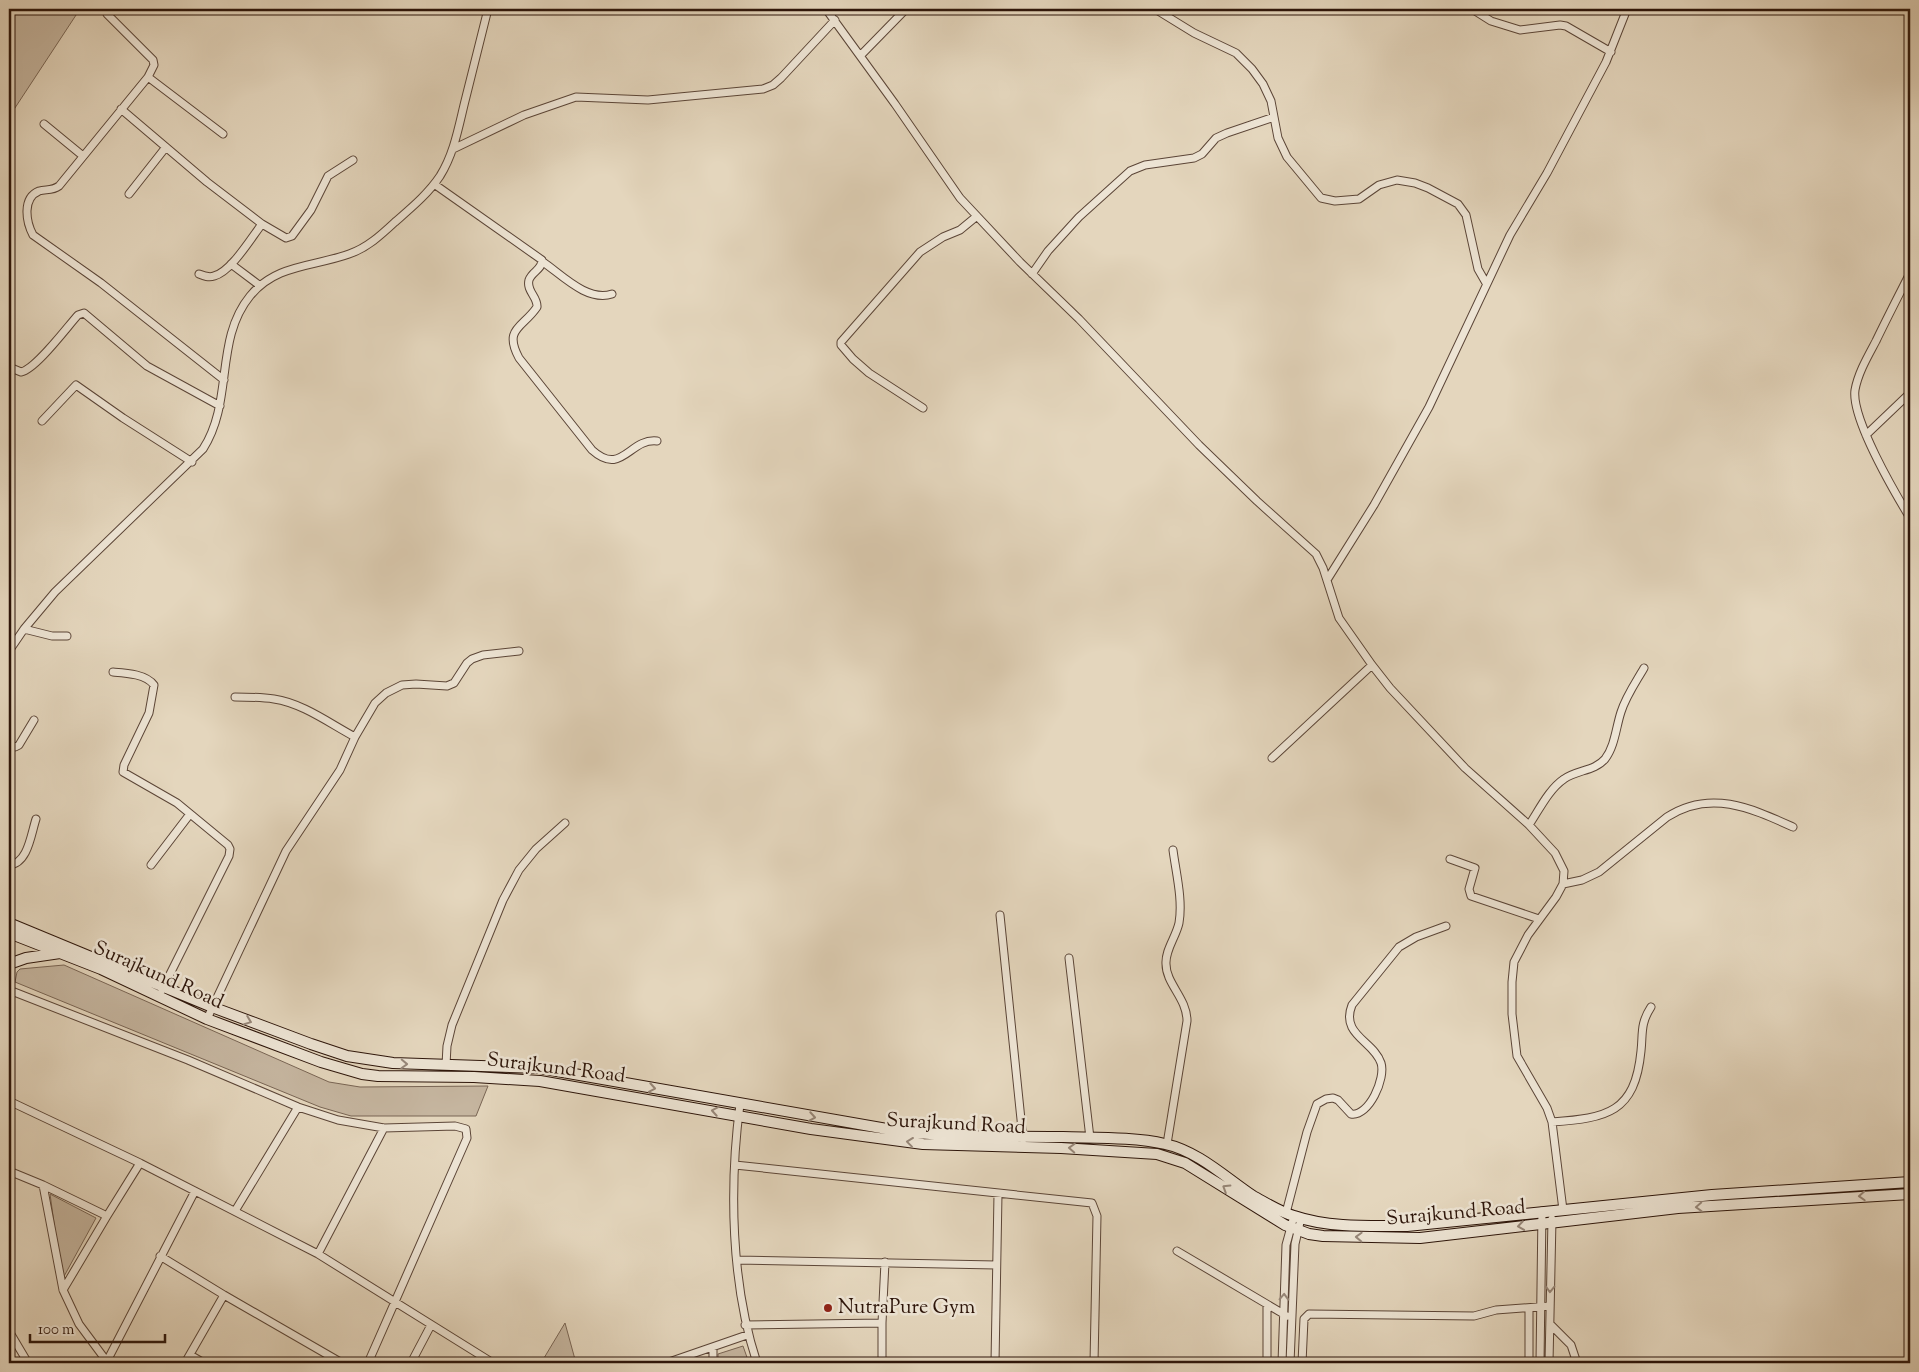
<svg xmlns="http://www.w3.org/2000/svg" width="1919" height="1372" viewBox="0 0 1919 1372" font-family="'Sorts Mill Goudy',serif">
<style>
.green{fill:#c5b59f;stroke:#796554}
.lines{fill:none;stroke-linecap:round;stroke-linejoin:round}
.street-casing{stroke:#5b4537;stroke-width:9}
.secondary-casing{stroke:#2d150a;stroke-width:12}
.street{stroke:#ede4d4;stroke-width:7}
.secondary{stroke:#ede4d4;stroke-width:10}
.oneway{stroke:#978779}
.poi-dot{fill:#8f2418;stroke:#ede4d4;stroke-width:2}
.labels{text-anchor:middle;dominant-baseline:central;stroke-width:5;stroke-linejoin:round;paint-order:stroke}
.street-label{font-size:20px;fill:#2d150a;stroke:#ede4d4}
.poi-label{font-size:20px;fill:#2d150a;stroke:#ede4d4;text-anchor:start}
</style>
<rect width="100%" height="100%" fill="#e4d6bd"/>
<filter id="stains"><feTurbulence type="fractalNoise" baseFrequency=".004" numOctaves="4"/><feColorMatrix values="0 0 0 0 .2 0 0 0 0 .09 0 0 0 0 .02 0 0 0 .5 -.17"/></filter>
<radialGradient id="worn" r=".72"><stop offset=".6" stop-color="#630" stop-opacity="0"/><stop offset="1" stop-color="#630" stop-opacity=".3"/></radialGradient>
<path class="green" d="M9,9H80L9,117Z
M64,965L329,1082L360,1087L488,1086L476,1116H351L320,1107L15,982L17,972L20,969Z
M50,1194L96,1218L62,1280Z
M565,1323L576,1363H541Z
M743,1346L749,1363H718V1354Z"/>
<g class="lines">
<g class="street-casing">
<path id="street" d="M826,9L895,104L960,198L1020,262L1079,319L1199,445L1257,501L1316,554L1323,568L1339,618L1372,665L1390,688L1465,768L1529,825L1555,853L1564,871L1563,884L1556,897L1528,935L1514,962L1512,982V1014L1517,1056L1547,1108L1552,1122L1563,1210
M1155,9L1194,33L1236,53L1252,69L1263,84L1271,101L1278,138L1287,157L1321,198L1335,201L1359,199L1379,185L1397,180L1415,183L1428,188L1458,204L1466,215L1478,269L1486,283
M1472,9L1491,21L1520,30L1560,25L1566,26L1611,52
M1905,9L1910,13
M107,14L153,60L154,65L148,77L59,186C52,191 46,189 39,191C22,198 26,222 33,235L101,283L224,380
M861,55L906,9
M148,77L223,134
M121,109L207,182L262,224L286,238L292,236L311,210L328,176L353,160
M44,124L83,156
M453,149L524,115L576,97L648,100L763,89L773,85L781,78L835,20
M434,184L542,260C542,270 532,271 529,280C526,291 538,297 537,307C523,328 503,328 519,358L592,450C622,477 629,438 657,441
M129,194L166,147
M543,262C562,275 587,302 612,294
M231,264L259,285
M1910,273C1899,295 1887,318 1876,341C1868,356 1858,373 1855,390C1851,418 1895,493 1910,518
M199,274C204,276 209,278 214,276C231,272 251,238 262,224
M1032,274L1048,251L1079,217L1130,171L1145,165L1194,158L1202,154L1216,138L1227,133L1274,117
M9,367L21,372C36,369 67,327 78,315L84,313L147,366L220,406
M923,408L869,373L853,359L841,345V342L920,252L943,237L960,230L977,216
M42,421L76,385L123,418L192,462
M1866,435L1910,393
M1327,580L1374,505L1429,407L1510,235L1547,173L1606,62L1627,9
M24,629L52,636H67
M9,651L24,629L55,592L203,449C234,401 214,340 250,296C276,264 313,267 349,254C367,248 381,235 395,222C411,208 428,194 440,176C455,152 459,124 466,97C473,68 481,38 488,9
M113,672C126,673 146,674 154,685L149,713L124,765L123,772L177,803L228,845L230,849L229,856L162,990
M235,697C247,697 261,697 274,699C302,703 329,723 355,737
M9,745L15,747L19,745L34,720
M1272,758L1372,665
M1529,825C1539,810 1549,789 1564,779C1576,770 1595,771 1605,759C1615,746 1616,727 1621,712C1626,696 1636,682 1644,668
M1450,859L1475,868L1469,889L1471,896L1539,919
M9,865C28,864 31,834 36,819
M151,865L190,814
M1563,884L1582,880L1599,872L1667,817C1710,789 1751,808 1793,827
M9,912V923
M1000,915L1023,1139
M1069,958L1090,1138
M9,990L188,1060L298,1107L338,1120L384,1128L455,1126L466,1129L467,1138L368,1363
M207,1019L286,851L340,770L355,737L375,703L386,693L402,685L416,684L447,686L454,683L467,663L472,659L483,655L519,651
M446,1065L447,1046L452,1025L503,900L519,870L536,849L565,823
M9,1101L140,1163L318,1254L493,1363
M740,1104C729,1187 731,1284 757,1363
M1552,1122C1607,1118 1635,1113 1641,1051C1643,1033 1640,1024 1651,1007
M1167,1144L1187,1021C1187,998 1166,984 1166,964C1165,950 1176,937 1179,923C1183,900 1176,873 1173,850
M735,1165L1092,1203L1097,1216L1094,1363
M9,1171L43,1185L107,1216
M43,1185L63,1290L79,1324L108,1363
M235,1211L298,1107
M1286,1213L1307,1132L1317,1104L1326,1099L1333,1098L1338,1100L1351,1114C1369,1117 1386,1078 1381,1063C1374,1041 1340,1035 1352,1005L1399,947L1416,937L1446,926
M1177,1251L1287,1316
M318,1254L384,1128
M160,1256L224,1295L342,1363
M737,1260L996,1265
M63,1290L107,1216L140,1163
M1550,1324L1571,1345L1577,1363
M745,1325L882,1323
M9,1331L28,1363
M190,1355L204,1363
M106,1363L195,1191
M185,1363L224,1295
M411,1363L431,1325
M666,1363L747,1335
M713,1363V1348
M882,1363V1323L885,1262
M995,1363L998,1194
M1267,1363V1305
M1282,1363L1286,1245L1294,1216
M1290,1363L1295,1244L1301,1218
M1302,1363L1304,1319L1309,1314L1474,1316L1496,1310L1550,1306
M1529,1363V1308
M1540,1363L1542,1211
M1549,1363L1552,1219"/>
</g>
<g class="secondary-casing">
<path id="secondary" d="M9,923L212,1007L311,1044L347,1056L393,1063L540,1068L904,1132C957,1137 1010,1137 1063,1137C1095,1138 1135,1137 1165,1144C1198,1151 1226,1178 1253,1196C1266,1203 1280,1212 1294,1216C1329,1228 1370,1226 1407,1226L1712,1195L1910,1182
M9,933L101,969L207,1019L321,1062L362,1074L378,1076L474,1077L540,1081L811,1129L923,1144L1061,1148L1157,1154L1185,1163L1285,1225L1309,1234L1323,1236L1420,1238L1678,1208L1910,1194
M9,964L26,958L60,953"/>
</g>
<use href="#street" class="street"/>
<use href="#secondary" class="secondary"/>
</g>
<defs><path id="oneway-chevron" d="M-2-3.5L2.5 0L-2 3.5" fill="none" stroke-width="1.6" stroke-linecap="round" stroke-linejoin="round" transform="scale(1.25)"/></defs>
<g class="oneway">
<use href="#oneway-chevron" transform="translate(248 1021) rotate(21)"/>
<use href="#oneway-chevron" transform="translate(404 1064) rotate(2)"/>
<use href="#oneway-chevron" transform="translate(652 1088) rotate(10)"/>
<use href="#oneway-chevron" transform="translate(715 1111) rotate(-170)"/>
<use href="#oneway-chevron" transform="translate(812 1117) rotate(10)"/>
<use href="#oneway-chevron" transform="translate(910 1142) rotate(-173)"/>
<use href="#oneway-chevron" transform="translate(1072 1148) rotate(-177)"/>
<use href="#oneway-chevron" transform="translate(1226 1188) rotate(-148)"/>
<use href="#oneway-chevron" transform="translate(1862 1196) rotate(177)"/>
<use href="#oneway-chevron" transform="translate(1699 1207) rotate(177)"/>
<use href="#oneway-chevron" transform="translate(1521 1226) rotate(172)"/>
<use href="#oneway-chevron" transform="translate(1359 1237) rotate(-178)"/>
<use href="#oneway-chevron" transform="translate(1550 1289) rotate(91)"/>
<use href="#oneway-chevron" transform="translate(1284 1297) rotate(-88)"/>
</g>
<circle class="poi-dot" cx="828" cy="1308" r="5"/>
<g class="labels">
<g class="street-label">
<text transform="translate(158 976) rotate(24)">Surajkund Road</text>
<text transform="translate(556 1069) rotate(7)">Surajkund Road</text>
<text transform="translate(956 1125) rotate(3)">Surajkund Road</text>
<text transform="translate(1456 1214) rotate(-5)">Surajkund Road</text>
</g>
<g class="poi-label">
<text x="838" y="1308">NutraPure Gym</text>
</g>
</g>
<rect width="1919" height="1372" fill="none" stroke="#e4d6bd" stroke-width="30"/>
<rect x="10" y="10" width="1899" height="1352" fill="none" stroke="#2d150a" stroke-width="2.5"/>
<rect x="15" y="15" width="1889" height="1342" fill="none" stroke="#2d150a"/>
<path d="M30 1334v8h135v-8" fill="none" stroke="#2d150a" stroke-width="2.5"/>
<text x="38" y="1334" font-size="15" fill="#2d150a" stroke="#ede4d4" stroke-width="4" paint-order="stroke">100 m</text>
<rect width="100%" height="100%" filter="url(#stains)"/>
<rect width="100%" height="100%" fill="url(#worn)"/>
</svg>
